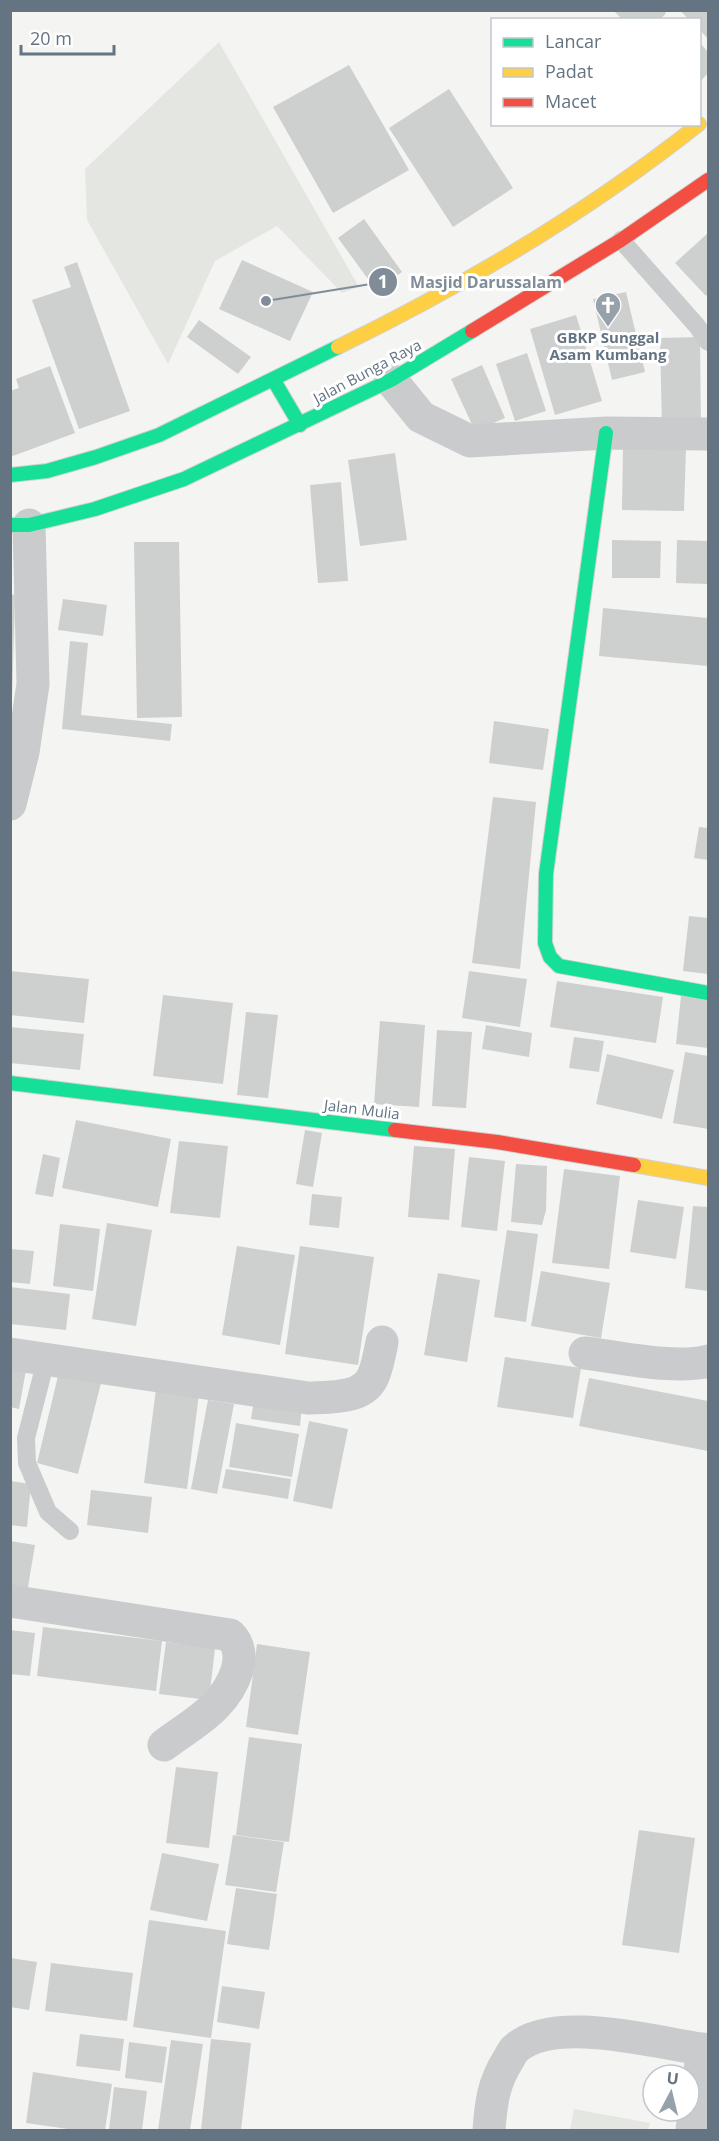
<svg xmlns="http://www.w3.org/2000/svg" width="719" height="2141" viewBox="0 0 719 2141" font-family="'Open Sans',sans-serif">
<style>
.green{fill:#e4e7e1}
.building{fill:#cecfcf}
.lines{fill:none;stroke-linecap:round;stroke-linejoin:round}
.fast-casing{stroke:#d1d2d2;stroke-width:16}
.slow-casing{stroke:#d1d2d2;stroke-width:16}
.jam-casing{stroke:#d1d2d2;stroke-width:16}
.lane{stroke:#cacbcc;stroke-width:18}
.street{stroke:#cacbcc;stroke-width:33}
.fast{stroke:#16e098;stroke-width:14}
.slow{stroke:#ffcf43;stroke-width:14}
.jam{stroke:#f24e42;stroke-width:14}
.labels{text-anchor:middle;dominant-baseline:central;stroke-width:6;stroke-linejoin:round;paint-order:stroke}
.poi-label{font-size:15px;font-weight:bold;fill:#657482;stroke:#fff}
.street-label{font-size:15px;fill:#657482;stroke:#fff}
.leader{fill:none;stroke:#808d98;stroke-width:2}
.callout-dot{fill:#808d98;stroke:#fff;stroke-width:2}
.mark-label{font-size:18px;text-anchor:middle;font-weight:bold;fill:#fff}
.callout-label{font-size:16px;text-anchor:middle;font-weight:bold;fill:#808d98;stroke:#fff;stroke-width:6;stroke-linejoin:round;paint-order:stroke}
</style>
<rect width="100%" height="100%" fill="#f4f4f3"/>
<path class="green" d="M219,42L359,287L342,293L277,226L215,261L168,364L87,220L85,169Z
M574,2109L650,2123L648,2130H570Z"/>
<path class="building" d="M613,10H663L666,13L660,20H623Z
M680,10H708V39L700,30V20H689Z
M700,43L708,52V73L700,82Z
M349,65L409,170L333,213L273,107Z
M449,89L513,188L453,227L389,128Z
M364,219L402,272L376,290L338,238Z
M708,233V293L706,296L675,263Z
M242,260L313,292L290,341L219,309Z
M77,262L130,411L79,429L32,300L71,287L64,267Z
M626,292L645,372L612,380L593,299Z
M576,315L602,401L555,415L530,329Z
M199,320L251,357L238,374L187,337Z
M700,337L701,429H662L660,338Z
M527,353L546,411L515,421L496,364Z
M482,365L505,418L475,431L451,379Z
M50,366L75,433L10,457V391L19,388L16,379Z
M623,448L686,449L684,511L622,510Z
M395,453L407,540L360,546L348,460Z
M341,482L348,581L318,583L310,485Z
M612,540L661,541L660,578H612Z
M677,540L708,541V584L676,583Z
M134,542H179L182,717L137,718Z
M10,594L15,595L12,699H10Z
M63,599L107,605L103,636L58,630Z
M603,608L708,618V666L599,656Z
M70,641L88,643L81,715L172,724L170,741L62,729Z
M494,721L549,729L543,770L489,763Z
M493,797L536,802L520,969L472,963Z
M699,827L708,828V860L694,858Z
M689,916L708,918V974L683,971Z
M10,971L89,979L84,1023L10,1015Z
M469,971L527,979L520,1027L462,1018Z
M557,981L663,997L656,1043L550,1027Z
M163,995L233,1003L223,1084L153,1076Z
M681,996L708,998V1048L676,1044Z
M246,1012L278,1015L268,1098L237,1095Z
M380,1021L425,1025L419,1107L374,1104Z
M486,1025L532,1033L529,1057L482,1049Z
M10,1027L84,1034L80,1070L10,1063Z
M437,1030L472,1032L466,1108L432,1106Z
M574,1037L604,1041L599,1072L569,1068Z
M685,1052L708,1056V1129L673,1123Z
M607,1054L674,1070L662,1119L596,1104Z
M76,1120L171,1139L158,1207L62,1188Z
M305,1130L322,1133L313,1187L296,1184Z
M179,1141L228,1146L220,1218L170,1213Z
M414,1146L455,1149L449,1220L408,1217Z
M43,1154L60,1158L53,1197L35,1194Z
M469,1157L505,1161L497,1231L461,1227Z
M516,1164L547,1166L546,1210L542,1225L511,1222Z
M564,1169L620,1176L609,1269L552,1263Z
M312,1194L342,1197L339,1228L309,1225Z
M638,1200L684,1207L676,1259L630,1252Z
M693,1206L708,1207V1291L685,1288Z
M107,1223L152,1230L136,1326L92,1319Z
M60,1224L100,1229L93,1291L53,1286Z
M507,1230L538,1234L526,1322L494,1317Z
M237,1246L295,1255L280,1345L222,1335Z
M300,1246L374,1257L358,1365L285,1354Z
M10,1249L34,1251L30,1284L10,1282Z
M541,1271L610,1283L601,1338L531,1326Z
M438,1273L480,1280L467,1362L424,1355Z
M10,1287L70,1294L66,1330L10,1324Z
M505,1357L581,1368L573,1418L497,1407Z
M10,1368L26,1370L19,1409L10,1407Z
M59,1372L101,1383L78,1474L37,1463Z
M589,1378L708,1401V1451L579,1426Z
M156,1389L199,1394L187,1489L144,1483Z
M208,1400L234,1404L217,1494L191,1489Z
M254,1400L302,1407L300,1426L251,1419Z
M309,1421L348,1429L332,1509L293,1501Z
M236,1423L299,1434L292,1477L229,1467Z
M226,1469L291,1479L288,1499L222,1488Z
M10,1481L31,1484L27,1527L10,1525Z
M91,1490L152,1497L148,1533L87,1525Z
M10,1541L35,1545L27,1593L10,1591Z
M43,1627L162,1641L156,1691L37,1676Z
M10,1630L35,1633L30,1676L10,1674Z
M166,1642L215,1648L209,1700L159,1694Z
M257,1644L310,1652L298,1735L246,1727Z
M249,1737L302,1744L289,1842L236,1835Z
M176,1767L218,1772L209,1848L166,1843Z
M639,1830L695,1838L679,1953L622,1945Z
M233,1835L284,1842L276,1892L225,1885Z
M162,1853L219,1864L207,1921L150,1910Z
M236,1888L277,1894L269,1950L227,1944Z
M149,1920L226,1931L211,2038L133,2027Z
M10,1958L37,1962L29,2010L10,2007Z
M51,1963L133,1973L127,2021L45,2011Z
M222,1986L265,1992L259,2029L217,2022Z
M80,2034L124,2039L120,2071L76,2066Z
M211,2039L251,2043L241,2130H201Z
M171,2040L203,2044L190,2130H158Z
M129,2042L167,2047L162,2083L125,2078Z
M33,2072L112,2084L105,2130H75L26,2123Z
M114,2087L147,2091L142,2130H109Z"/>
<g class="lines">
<g class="fast-casing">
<path id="fast" d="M273,379L300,425
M606,433L546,874L545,943L550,957L559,966L708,993
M10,475L47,471L96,457L159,435L338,347
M10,525H29L95,509L184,479L391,380L472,331
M10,1083L395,1130"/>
</g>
<g class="slow-casing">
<path id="slow" d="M338,347C465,285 588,212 699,124
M634,1165L708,1178"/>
</g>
<g class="jam-casing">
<path id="jam" d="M472,331L621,240L708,180
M395,1130L497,1142L634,1165"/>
</g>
<path class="lane" d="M621,240L697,326L708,342
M46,1360L26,1438L27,1463L48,1512L70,1531"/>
<path class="street" d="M391,380L421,417L470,441L606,433L708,434
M10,804L23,752L33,684L29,525
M585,1353C618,1357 678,1370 708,1361
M10,1354L308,1398C330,1397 365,1400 374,1374C378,1364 380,1352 382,1342
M10,1601L230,1635C250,1655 233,1687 216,1705C202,1720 181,1732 164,1745
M489,2130C491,2103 493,2084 508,2060C510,2057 512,2052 515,2049C554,2013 660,2044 708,2050
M692,2130L703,2049"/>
<use href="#fast" class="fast"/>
<use href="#slow" class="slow"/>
<use href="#jam" class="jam"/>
</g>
<defs>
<g id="church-pin" transform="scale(1.35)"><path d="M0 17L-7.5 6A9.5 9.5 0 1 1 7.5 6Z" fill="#97a1aa" stroke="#fff"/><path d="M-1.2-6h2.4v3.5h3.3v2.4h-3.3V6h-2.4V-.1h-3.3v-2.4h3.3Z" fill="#fff"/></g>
</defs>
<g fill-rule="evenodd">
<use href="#church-pin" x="608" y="305"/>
</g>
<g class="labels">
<g class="poi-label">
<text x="608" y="337">GBKP Sunggal<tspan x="608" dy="17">Asam Kumbang</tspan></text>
</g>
<g class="street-label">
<text transform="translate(367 371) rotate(-28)">Jalan Bunga Raya</text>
<text transform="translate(362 1109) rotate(7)">Jalan Mulia</text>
</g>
</g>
<path class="leader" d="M266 301L383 282"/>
<g class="callout-dot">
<circle cx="266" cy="301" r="6"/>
<circle cx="383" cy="282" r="15"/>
</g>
<g class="mark-label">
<text x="383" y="288">1</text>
</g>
<g class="callout-label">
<text x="486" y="288">Masjid Darussalam</text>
</g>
<rect width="719" height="2141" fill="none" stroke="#657482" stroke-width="24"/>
<rect x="491" y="18" width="210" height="108" fill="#ffffff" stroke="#c1c7cd" stroke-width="1.5"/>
<rect x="503" y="38" width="30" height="9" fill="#16e098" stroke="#c1c7cd" stroke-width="1.5"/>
<text x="545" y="48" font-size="18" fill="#657482">Lancar</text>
<rect x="503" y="68" width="30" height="9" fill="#ffcf43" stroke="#c1c7cd" stroke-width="1.5"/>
<text x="545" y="78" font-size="18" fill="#657482">Padat</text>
<rect x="503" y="98" width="30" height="9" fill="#f24e42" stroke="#c1c7cd" stroke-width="1.5"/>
<text x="545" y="108" font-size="18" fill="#657482">Macet</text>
<g transform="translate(671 2093) rotate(7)"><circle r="28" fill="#ffffff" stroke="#c1c7cd" stroke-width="1.5"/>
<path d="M0-4.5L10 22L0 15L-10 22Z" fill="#97a1aa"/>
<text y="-9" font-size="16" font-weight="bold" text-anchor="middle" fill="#657482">U</text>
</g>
<path d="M21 45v9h93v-9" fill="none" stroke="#657482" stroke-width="3"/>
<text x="30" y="45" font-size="18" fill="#657482" stroke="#ffffff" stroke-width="4.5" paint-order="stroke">20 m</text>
</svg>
